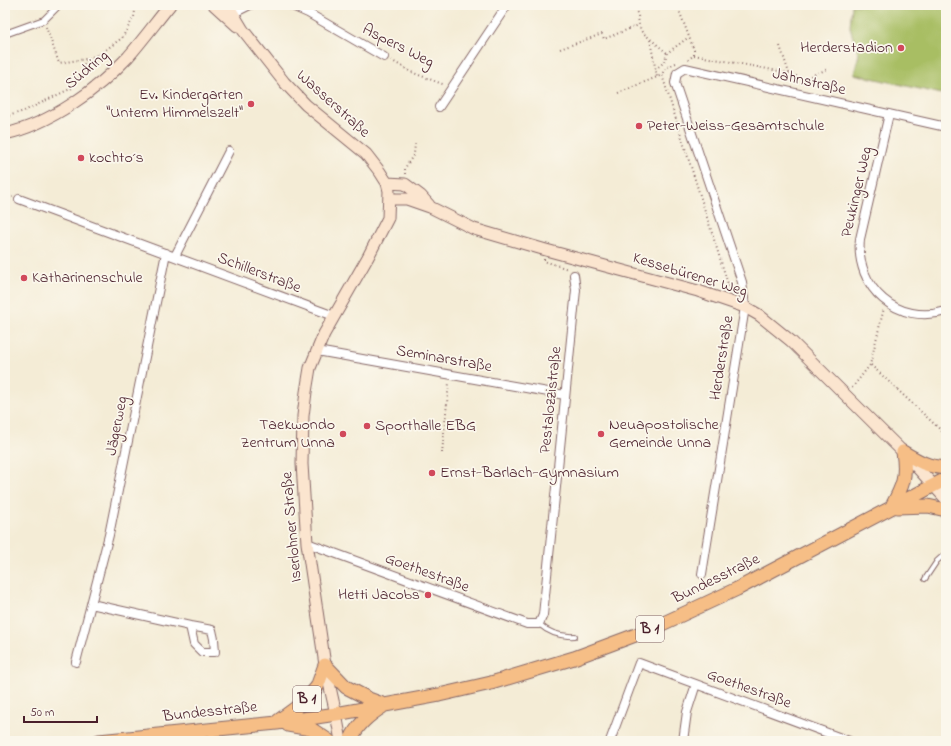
<svg xmlns="http://www.w3.org/2000/svg" width="951" height="746" viewBox="0 0 951 746" font-family="'Indie Flower',sans-serif">
<style>
.green{fill:#a8be63;stroke:#796e47}
.lines{fill:none;stroke-linecap:round;stroke-linejoin:round}
.service-casing{stroke:#866767;stroke-width:6}
.pedestrian-casing{stroke:#866767;stroke-width:8}
.minor-casing{stroke:#866767;stroke-width:10}
.secondary-casing{stroke:#866767;stroke-width:13}
.primary-casing{stroke:#866767;stroke-width:15}
.path{stroke:#866767;stroke-width:2;stroke-dasharray:1 3;stroke-linecap:butt}
.service{stroke:#fff;stroke-width:4}
.pedestrian{stroke:#fff;stroke-width:6}
.minor{stroke:#fff;stroke-width:8}
.secondary{stroke:#fbe5cf;stroke-width:11}
.primary{stroke:#f6be86;stroke-width:13}
.poi-dot{fill:#d1495b;stroke:#fbf7ec;stroke-width:1.5}
.labels{text-anchor:middle;dominant-baseline:central;stroke-width:3.5;stroke-linejoin:round;paint-order:stroke}
.shield{fill:#fbf7ec;stroke:#7f6065;stroke-width:1}
.shield-label{font-size:15px;font-weight:bold;fill:#4a1f2b}
.street-label{font-size:16px;fill:#4a1f2b;stroke:#fbf7ec}
.poi-label{font-size:16px;fill:#4a1f2b;stroke:#fbf7ec;text-anchor:start}
</style>
<rect width="100%" height="100%" fill="#fbf7ec"/>
<filter id="ink" filterUnits="userSpaceOnUse"><feTurbulence type="fractalNoise" baseFrequency=".025" numOctaves="2"/><feDisplacementMap in="SourceGraphic" scale="8" xChannelSelector="R" yChannelSelector="G"/><feConvolveMatrix kernelMatrix="1 2 1 2 8 2 1 2 1" color-interpolation-filters="sRGB"/></filter>
<filter id="wash" filterUnits="userSpaceOnUse"><feTurbulence type="fractalNoise" baseFrequency=".012" numOctaves="4" result="noise"/><feDisplacementMap in="SourceGraphic" scale="16" xChannelSelector="R" yChannelSelector="G"/><feGaussianBlur stdDeviation="0.9" result="paint"/><feColorMatrix in="noise" values="0 0 0 0 0 0 0 0 0 0 0 0 0 0 0 0 0 1.4 0 .05"/><feComposite in="paint" operator="in"/></filter>
<g filter="url(#wash)">
<rect width="100%" height="100%" fill="#f4ecd6"/>
<path class="green" d="M852,5H946V95L854,74L859,54L854,42L850,27Z"/>
</g>
<g filter="url(#ink)">
<g class="lines">
<g class="service-casing">
<path id="service" d="M308,13L313,5
M925,579L937,561L946,553
M539,624C549,633 561,637 575,636"/>
</g>
<g class="pedestrian-casing">
<path id="pedestrian" d="M5,34L44,20L59,5"/>
</g>
<g class="minor-casing">
<path id="minor" d="M290,5L308,13L384,57
M228,15L234,13L250,5
M439,107L507,5
M889,114L860,239C855,288 898,326 946,311
M19,199L334,316
M175,256L229,151
M317,351L565,395
M307,543L527,624H539L543,615L576,290L574,275
M702,574L745,307L742,282L675,83L677,73L685,68L946,127
M91,604L190,626L194,644L202,652H215L214,639L212,630L190,626
M76,662L109,535L166,253
M610,741L639,663L849,741
M683,741L687,712L696,684"/>
</g>
<g class="secondary-casing">
<path id="secondary" d="M214,5L237,26
M228,5L243,30L284,82L306,105L366,154L380,172L387,183L389,191L388,218L368,257L324,334L310,368L306,392L303,416L302,464L307,543L325,665L336,714L341,741
M5,134C50,124 97,90 128,57C143,40 156,22 170,5
M387,183L405,184L421,196L429,205
M389,199H407L430,207L474,229L546,250L698,291L745,307L759,315L791,341L903,452L946,499"/>
</g>
<g class="primary-casing">
<path id="primary" d="M903,452C918,461 928,467 946,468
M897,507L928,506L946,510
M891,508C903,486 907,477 903,452
M278,721L304,702L317,687L325,665L346,687L369,699L385,705
M288,725L311,729L329,741
M99,741L277,723L336,714L439,695L491,683L574,658L649,630L737,589L946,479
M350,741C357,725 368,716 382,707"/>
</g>
<path class="path" d="M633,5L638,15L639,25L642,32L667,53
M677,5L694,50V55L688,60
M46,27L59,63L86,59L100,54L122,38L134,17L136,5
M650,40L657,77
M780,46L789,73V76
M560,49L602,34L604,39L639,25
M694,55L789,73L803,79L828,69
M391,60L411,72L445,85
M676,63C669,65 664,69 662,75L729,287V291
M655,69L661,65L665,60L667,53L689,37
M618,93L662,75
M5,117L24,111L72,88L82,72L86,59
M405,174V168L414,154L415,144
M5,194L13,197
M544,259V261L568,269
M871,365L946,435
M852,388L870,365L884,308
M442,453L449,383"/>
<use href="#service" class="service"/>
<use href="#pedestrian" class="pedestrian"/>
<use href="#minor" class="minor"/>
<use href="#secondary" class="secondary"/>
<use href="#primary" class="primary"/>
</g>
</g>
<g class="poi-dot">
<circle cx="901" cy="48" r="4"/>
<circle cx="251" cy="104" r="4"/>
<circle cx="639" cy="126" r="4"/>
<circle cx="81" cy="158" r="4"/>
<circle cx="24" cy="278" r="4"/>
<circle cx="367" cy="426" r="4"/>
<circle cx="343" cy="434" r="4"/>
<circle cx="601" cy="434" r="4"/>
<circle cx="432" cy="473" r="4"/>
<circle cx="428" cy="595" r="4"/>
</g>
<g class="labels">
<g class="shield">
<rect x="636" y="616" width="28" height="26" rx="3"/>
<rect x="293" y="686" width="28" height="26" rx="3"/>
</g>
<g class="shield-label">
<text x="650" y="629">B 1</text>
<text x="307" y="699">B 1</text>
</g>
<g class="street-label">
<text transform="translate(398 46) rotate(27)">Aspers Weg</text>
<text transform="translate(87 70) rotate(-40)">Südring</text>
<text transform="translate(809 82) rotate(13)">Jahnstraße</text>
<text transform="translate(333 104) rotate(42)">Wasserstraße</text>
<text transform="translate(857 192) rotate(-77)">Peukinger Weg</text>
<text transform="translate(259 273) rotate(21)">Schillerstraße</text>
<text transform="translate(690 275) rotate(17)">Kessebürener Weg</text>
<text transform="translate(722 358) rotate(-81)">Herderstraße</text>
<text transform="translate(444 359) rotate(10)">Seminarstraße</text>
<text transform="translate(551 400) rotate(-84)">Pestalozzistraße</text>
<text transform="translate(117 426) rotate(-79)">Jägerweg</text>
<text transform="translate(292 527) rotate(-95)">Iserlohner Straße</text>
<text transform="translate(427 573) rotate(20)">Goethestraße</text>
<text transform="translate(716 579) rotate(-26)">Bundesstraße</text>
<text transform="translate(749 689) rotate(20)">Goethestraße</text>
<text transform="translate(210 712) rotate(-6)">Bundesstraße</text>
</g>
<g class="poi-label">
<text x="893" y="48" text-anchor="end">Herderstadion</text>
<text x="243" y="95" text-anchor="end">Ev. Kindergarten<tspan x="243" dy="18">"Unterm Himmelszelt"</tspan></text>
<text x="647" y="126">Peter-Weiss-Gesamtschule</text>
<text x="89" y="158">kochto´s</text>
<text x="32" y="278">Katharinenschule</text>
<text x="335" y="425" text-anchor="end">Taekwondo<tspan x="335" dy="18">Zentrum Unna</tspan></text>
<text x="609" y="425">Neuapostolische<tspan x="609" dy="18">Gemeinde Unna</tspan></text>
<text x="375" y="426">Sporthalle EBG</text>
<text x="440" y="473">Ernst-Barlach-Gymnasium</text>
<text x="420" y="595" text-anchor="end">Hetti Jacobs</text>
</g>
</g>
<rect width="951" height="746" fill="none" stroke="#fbf7ec" stroke-width="20"/>
<path d="M24 716v6h73v-6" fill="none" stroke="#4a1f2b" stroke-width="2"/>
<text x="30" y="716" font-size="12" fill="#4a1f2b" stroke="#fbf7ec" stroke-width="3" paint-order="stroke">50 m</text>
</svg>
